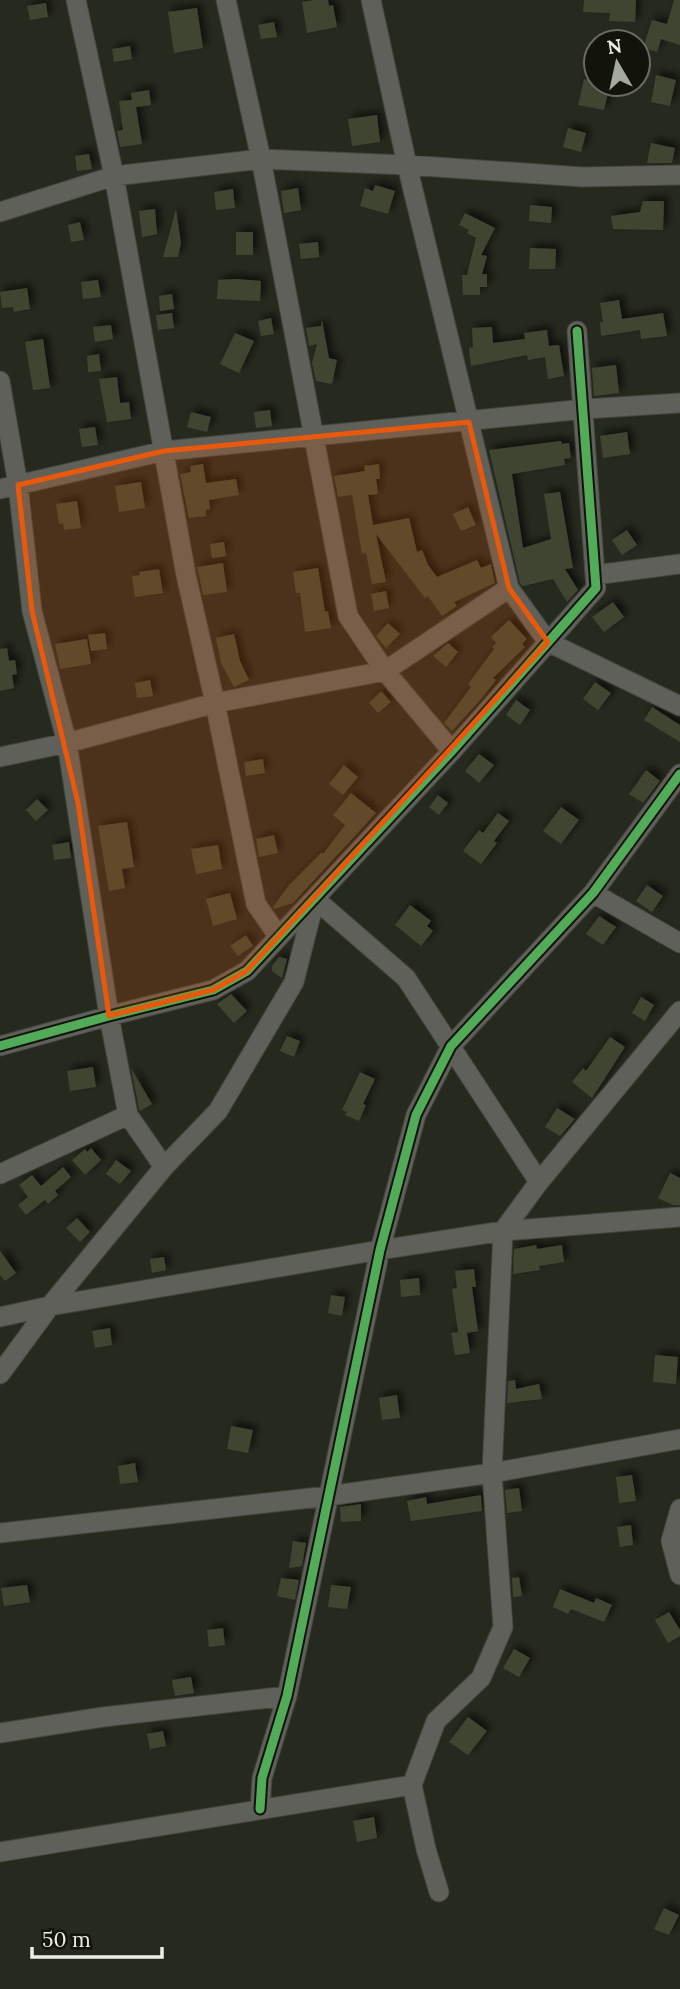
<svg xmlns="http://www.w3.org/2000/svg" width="680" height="1989" viewBox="0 0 680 1989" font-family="Lora,serif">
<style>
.building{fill:#414533;filter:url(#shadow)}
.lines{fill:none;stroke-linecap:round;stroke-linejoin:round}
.minor-casing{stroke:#43453d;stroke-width:21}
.minor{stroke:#5e6059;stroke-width:19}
.cycleway-casing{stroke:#12140c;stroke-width:13}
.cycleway{stroke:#51ab58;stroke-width:9}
.marked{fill:#e8590c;fill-opacity:0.2;stroke:#e8590c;stroke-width:5;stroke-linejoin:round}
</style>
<defs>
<filter id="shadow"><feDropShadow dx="4.5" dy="-4.5" stdDeviation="3.5" flood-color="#0009"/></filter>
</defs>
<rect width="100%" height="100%" fill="#26291e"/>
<path class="building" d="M314,0H328L329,6L333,5L337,27L307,33L302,2Z
M584,0H636L635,22L609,21L610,13L583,12Z
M674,0H680V45L661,39L657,52L643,48L652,20L667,24Z
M46,3L48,17L30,20L27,6Z
M197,8L203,48L174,53L168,12Z
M274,22L277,37L261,39L258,25Z
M130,46L132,59L114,62L112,49Z
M656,75L676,80L670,106L651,102Z
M584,79L596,82V84H610L604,110L578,105Z
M149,90L151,105L136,107L142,144L120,147L117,131L123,130L119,101L132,100L131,93Z
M377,115L380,142L352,146L348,119Z
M568,128L586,133L581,152L563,147Z
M651,143L675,148L672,163H647Z
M89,154L92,169L77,171L75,156Z
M375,185L395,191L388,214L360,206L365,188L373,191Z
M298,188L301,210L284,213L281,191Z
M233,189L235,208L216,210L214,192Z
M643,201H664L663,230L613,229L611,216L640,212Z
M530,205L552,207L551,223L529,221Z
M155,209L157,234L142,237L139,211Z
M176,209L181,243L178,257H163Z
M465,213L495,228L481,255L487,256L482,274H487V287H480V295H463L462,275H467L476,238L467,233L469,230L459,225Z
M80,222L84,240L71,242L68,225Z
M236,232H253V255H236Z
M318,242L319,257L301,259L299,244Z
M530,248L556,249L555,269H529Z
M236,279L261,281L260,301L217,299L218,280Z
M98,280L101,297L83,299L81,282Z
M27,288L30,309L14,312L13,307L2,308L0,292Z
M172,294L174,309L160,311L159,296Z
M619,300L622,319L663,313L667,336L641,339L640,330L601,336L600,322H603L600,303Z
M172,313L174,328L158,330L156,315Z
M271,318L274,334L261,336L258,321Z
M322,320L329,358L337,360L332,384L316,381L312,363L317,344L309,346L306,328L321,326Z
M111,325L113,339L95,342L93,327Z
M492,327L493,343L525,339L524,333L547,330L549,346L559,345L564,376L548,379L545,357L528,360L527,355L471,366L469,348L473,347L472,328Z
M235,333L254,341L239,373L220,364Z
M43,339L50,388L33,390L25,342Z
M99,354L101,371L88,372L87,356Z
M616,365L619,393L594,396L592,368Z
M117,377L120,403L129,402L131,419L107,422L99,379Z
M270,410L272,426L256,428L254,412Z
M191,412L211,417L207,432L187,427Z
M95,427L98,445L82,447L79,429Z
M627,432L630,454L603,458L600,436Z
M561,441L562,444L569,443L571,458L564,459L565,465L512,474L523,548L551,539L544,494L560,492L573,568L565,569L578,590L567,602L553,579L523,586L520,583L489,450Z
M203,464L206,483L236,479L239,495L209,500L210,509L206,510V516L189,518L180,474L191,472L190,466Z
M379,464L380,479H376L378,494L368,495L373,525L409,518L417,552L422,550L428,565L437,577L477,560L481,568L491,564L495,583L454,602L457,606L442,616L428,596L425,598L376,534L386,582L372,584L366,553L362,554L352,495L338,497L334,476L365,471L364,466Z
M141,482L145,508L119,512L115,486Z
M77,501L81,528L64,530L63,523L59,524L56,504Z
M468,507L476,525L461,531L453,514Z
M627,530L637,545L622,555L612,540Z
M224,542L226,556L212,558L210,544Z
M223,563L227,592L203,595L197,567Z
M318,568L325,612L328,611L331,628L305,632L300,593H296L293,572Z
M159,569L163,593L135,597L132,576L140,575L139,572Z
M386,591L389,608L374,611L371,594Z
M613,602L624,617L604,632L592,617Z
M509,620L527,639L522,644L525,647L493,678L496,680L482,698L452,731L444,723L471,687L468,684L494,649L492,647L496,643L491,637Z
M388,623L400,634L386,648L376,636Z
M105,633L107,649L91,651L88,635Z
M234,634L240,661L249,680L234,687L221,663L216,638Z
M87,639L91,664L60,669L55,644Z
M448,643L458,652L446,667L433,656Z
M7,648L9,661L15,660L17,674L12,675L14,688L0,691V649Z
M150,680L153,696L137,698L135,683Z
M595,682L611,693L598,710L583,699Z
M381,691L391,702L378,713L369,703Z
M516,700L530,710L520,725L506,715Z
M652,707L680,725V742L644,720Z
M479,754L494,765L479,783L465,771Z
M263,759L265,773L246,776L244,762Z
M344,765L358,777L343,795L329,784Z
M646,770L660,781L643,803L629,794Z
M351,793L376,813L293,903L274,909L273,907L289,885L322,852L323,854L345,825L333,815Z
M438,795L448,803L439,815L429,807Z
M37,799L48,810L36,821L26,810Z
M561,807L579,820L561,844L543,831Z
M498,813L509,821L494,841L497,843L481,864L463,851L479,830L483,833Z
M127,822L134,867L122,869L125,888L109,891L98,826Z
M274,835L278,853L259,857L256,839Z
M69,842L71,858L54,860L52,845Z
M218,845L222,869L196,874L191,849Z
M647,885L663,896L652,912L636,901Z
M230,893L237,919L213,926L206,899Z
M410,905L431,921L427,926L433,931L421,946L395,925Z
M599,916L616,927L603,945L586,934Z
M246,935L253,946L238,956L230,946Z
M279,957L287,959L282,978L272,971V966Z
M231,994L247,1011L234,1023L217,1004Z
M641,997L654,1005L645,1021L632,1013Z
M287,1036L300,1041L294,1057L280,1051Z
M610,1037L625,1047L592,1098L572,1082L583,1068L586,1071Z
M93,1067L96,1087L70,1091L67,1071Z
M131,1068L152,1104L140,1111L139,1109Z
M360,1072L375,1079L363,1104L366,1105L359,1121L345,1115L347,1112L342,1110Z
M557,1108L575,1119L560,1136L545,1127Z
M91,1148L101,1160L85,1175L72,1160L85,1149L87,1152Z
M116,1160L131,1171L120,1184L106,1174Z
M63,1167L71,1177L55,1191L58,1195L48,1204L45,1200L26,1215L18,1205L28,1197L19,1185L32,1175L41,1186Z
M670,1173L680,1178V1205H673L658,1198Z
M77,1218L90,1232L80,1242L66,1228Z
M536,1245L537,1249L562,1245L564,1262L539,1266L540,1270L513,1274L514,1249Z
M0,1251L16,1273L5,1281L0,1275Z
M164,1257L166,1270L152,1273L150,1259Z
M474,1269L476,1287H472L478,1331L467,1333L470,1353L455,1355L451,1333L458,1332L452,1289L457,1288L455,1271Z
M419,1278L420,1295L401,1297L400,1280Z
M331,1295L345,1297L342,1316L328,1313Z
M110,1328L112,1345L95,1348L92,1331Z
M655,1355L678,1357L676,1384L653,1382Z
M515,1380L516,1389L539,1384L542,1399L507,1403L508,1381Z
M397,1395L400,1418L382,1420L379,1398Z
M231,1426L253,1430L248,1453L227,1449Z
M135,1463L138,1482L120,1484L118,1466Z
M632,1475L636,1501L619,1503L616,1477Z
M519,1488L522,1511L507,1513L505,1490Z
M481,1495L482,1511L411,1521L407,1501L426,1497L427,1504Z
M361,1504V1521L341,1522L340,1507Z
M631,1525L633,1545L620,1547L617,1527Z
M293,1541L306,1543L302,1566L289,1568Z
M519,1577L522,1596L513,1597L512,1578Z
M281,1578L299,1580L295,1600L277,1596Z
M27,1585L30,1602L4,1606L1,1588Z
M331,1585L351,1587L347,1609L328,1607Z
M560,1589L594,1603L596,1598L612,1605L604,1622L571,1609L568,1614L553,1607Z
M669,1612L680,1630V1636L668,1643L655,1620Z
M223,1628L225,1645L209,1647L207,1630Z
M514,1649L530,1658L519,1677L503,1668Z
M191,1677L194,1693L175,1696L172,1680Z
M468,1717L487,1731L468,1755L449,1742Z
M163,1731L166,1746L150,1749L147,1734Z
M374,1817L377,1838L357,1842L353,1821Z
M664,1908L679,1915L669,1935L654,1929Z"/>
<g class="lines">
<g class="minor-casing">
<path id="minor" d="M76,0L114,176L186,575L215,703L256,904L279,937
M226,0L261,159L348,616L385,671L452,751
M371,0L407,165L509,588L548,642L680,706
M0,212L114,176L261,159L407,165L583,177L680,175
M0,381L18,485L32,611L67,743L109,1016L128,1115L164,1167
M0,489L164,451L585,409L680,403
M595,575L680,564
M0,757L67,743L215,703L385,671L509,588
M593,893L680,943
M0,1046L109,1016L213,990L247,971L452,751L596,588L577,331
M0,1174L128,1115
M0,1317L50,1306L380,1250L503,1231L680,1217
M0,1374L50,1306L164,1167L218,1111L294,982L315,899L406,978L539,1182
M680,1509L671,1541L680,1575
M0,1533L328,1496L492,1473L680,1439
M0,1733L103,1717L287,1696
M260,1809L262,1778L287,1696L380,1250L416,1115L451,1046L593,893L680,774
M0,1852L412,1785
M439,1892L426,1849L412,1785L436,1721L481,1678L503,1627L492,1473L503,1231L539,1182L680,1011"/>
</g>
<use href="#minor" class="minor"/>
<g class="cycleway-casing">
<path id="cycleway" d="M0,1046L109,1016L213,990L247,971L452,751L596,588L577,331
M260,1809L262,1778L287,1696L380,1250L416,1115L451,1046L593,893L680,774"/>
</g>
<use href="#cycleway" class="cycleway"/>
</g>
<path class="marked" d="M469,422L509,588L548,642L247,971L213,990L109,1016L78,803L32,611L18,485L164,451Z"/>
<g transform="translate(617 63) rotate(351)"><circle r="33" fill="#12140c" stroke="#696c62" stroke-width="2"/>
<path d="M0-5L12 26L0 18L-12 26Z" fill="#a6aa9e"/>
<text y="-10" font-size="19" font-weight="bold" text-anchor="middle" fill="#ebefe3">N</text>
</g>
<path d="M32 1947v10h130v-10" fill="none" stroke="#ebefe3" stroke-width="3.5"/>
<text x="42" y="1947" font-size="21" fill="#ebefe3" stroke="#12140c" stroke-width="5" paint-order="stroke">50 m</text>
</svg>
